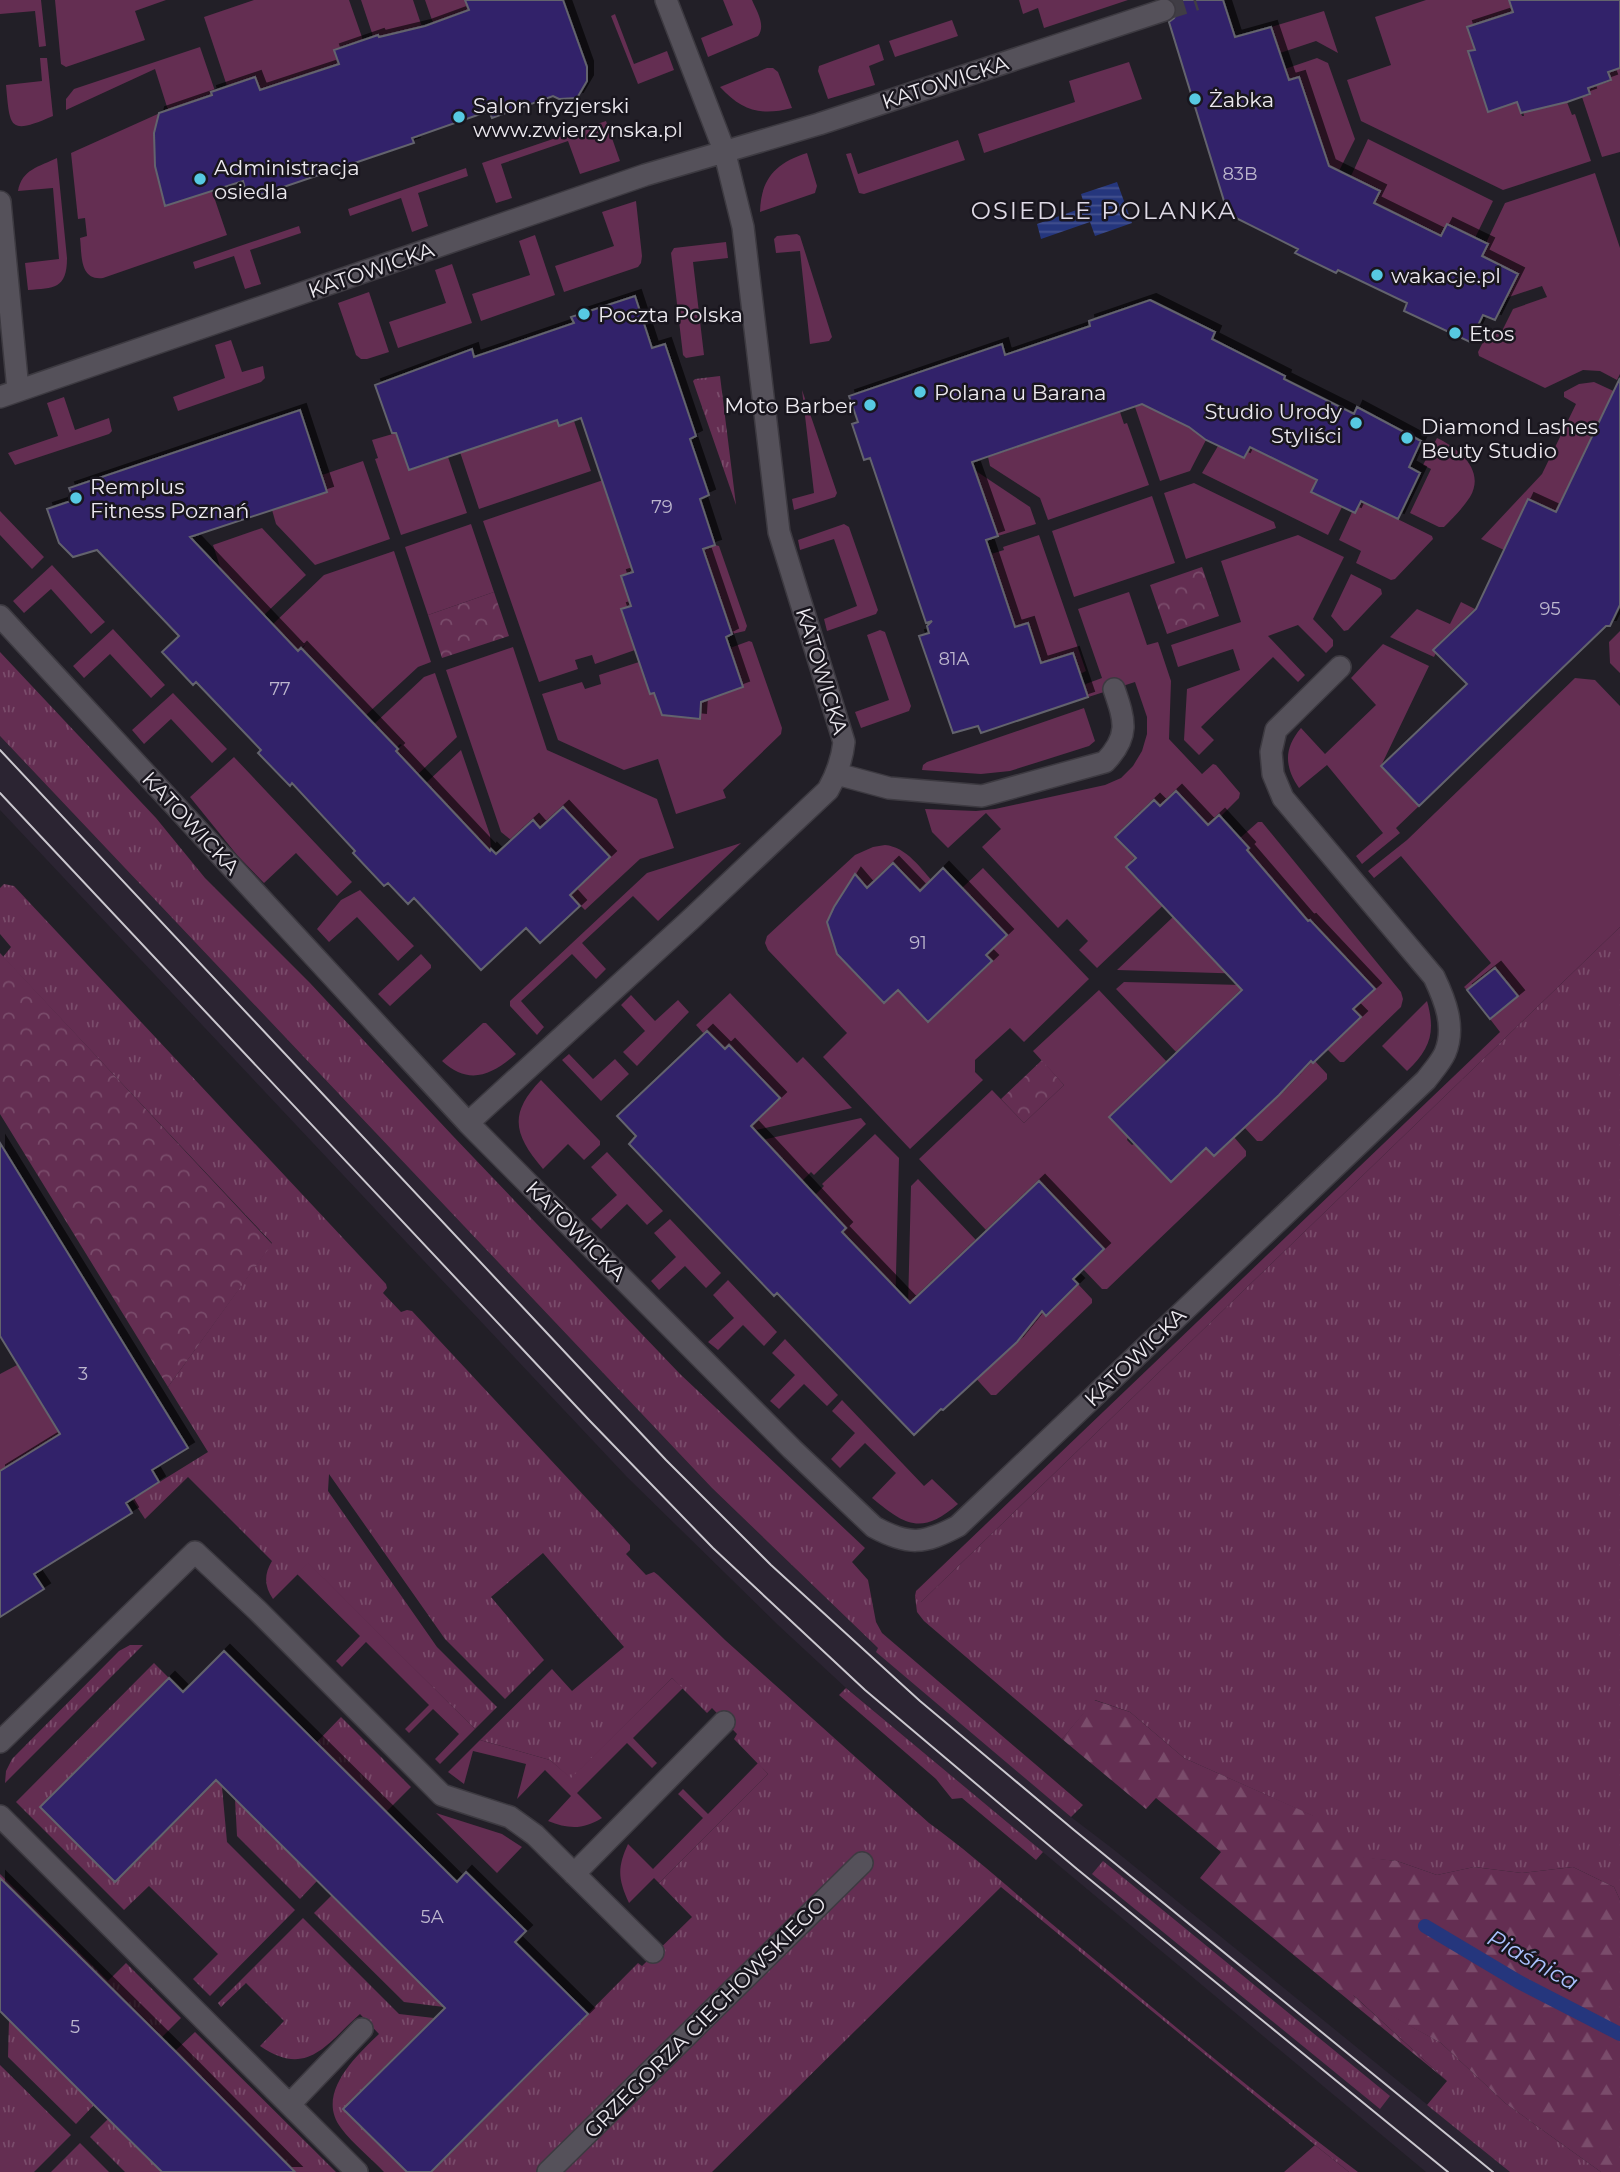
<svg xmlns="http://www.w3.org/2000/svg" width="1620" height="2172" viewBox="0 0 1620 2172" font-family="Montserrat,sans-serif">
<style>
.built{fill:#2b2432}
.grass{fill:url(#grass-tufts)}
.forest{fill:url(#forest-firs)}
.park{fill:url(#park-crowns)}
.garden{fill:#642e52}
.water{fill:url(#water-rules)}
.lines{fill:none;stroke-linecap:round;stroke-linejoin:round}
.stream{stroke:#25367d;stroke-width:14}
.building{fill:#31226b;stroke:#63636d;stroke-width:2;filter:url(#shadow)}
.minor-tunnel{stroke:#403d45;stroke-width:21;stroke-dasharray:21 10;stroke-linecap:butt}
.minor-casing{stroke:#3d3a41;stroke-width:24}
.minor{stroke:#55515a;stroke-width:21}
.tram{stroke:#cac7ce;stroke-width:2}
.poi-dot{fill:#57c9e2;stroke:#19161e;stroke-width:2.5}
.labels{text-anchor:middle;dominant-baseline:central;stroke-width:5;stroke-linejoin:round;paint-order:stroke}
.number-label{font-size:18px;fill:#bdb7ce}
.street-label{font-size:21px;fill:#ece9ef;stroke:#19161e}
.poi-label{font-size:21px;fill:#ece9ef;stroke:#19161e;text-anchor:start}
.water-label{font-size:23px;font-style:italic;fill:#aac1fe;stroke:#19161e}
.quarter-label{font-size:24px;letter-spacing:2px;fill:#e0dbe7;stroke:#19161e}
</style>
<defs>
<pattern id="grass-tufts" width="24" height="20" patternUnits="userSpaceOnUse" patternTransform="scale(1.75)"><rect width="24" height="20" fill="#642e52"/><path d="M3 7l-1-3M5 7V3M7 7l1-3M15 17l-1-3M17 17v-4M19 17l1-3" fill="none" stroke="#7a4c6b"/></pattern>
<pattern id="forest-firs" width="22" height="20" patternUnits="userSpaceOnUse" patternTransform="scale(1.75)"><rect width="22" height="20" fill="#642e52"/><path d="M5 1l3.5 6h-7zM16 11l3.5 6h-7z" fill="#7a4c6b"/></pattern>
<pattern id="park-crowns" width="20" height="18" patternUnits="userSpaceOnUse" patternTransform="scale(1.75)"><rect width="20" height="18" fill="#642e52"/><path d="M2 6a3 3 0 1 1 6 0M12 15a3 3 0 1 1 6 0" fill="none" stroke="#7a4c6b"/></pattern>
<pattern id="water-rules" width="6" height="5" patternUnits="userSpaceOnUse" patternTransform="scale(1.75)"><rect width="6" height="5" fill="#25367d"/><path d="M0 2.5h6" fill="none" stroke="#455390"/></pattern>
<filter id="shadow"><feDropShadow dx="6" dy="-6" stdDeviation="0" flood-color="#0009"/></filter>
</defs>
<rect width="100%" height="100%" fill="#221f27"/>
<path class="built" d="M0,736L712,1488L878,1648L1071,1817L1113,1849L1510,2172H1426L846,1688L778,1625L627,1477L0,810Z"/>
<path class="grass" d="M720,376L736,505L693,381L695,379Z
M0,652L156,818L205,878L310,983L452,1135L680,1374L865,1548L852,1562L868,1580L876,1622L882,1633L1083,1805L1071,1817L876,1652L878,1648L712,1488L0,736Z
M4,884L14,886L386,1284L387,1288L383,1293L401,1312L407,1310L412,1311L630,1545V1550L626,1554L646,1575L654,1572L658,1575L725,1640L929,1823C972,1854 1011,1890 1052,1924C1153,2008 1253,2093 1358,2172H1349L1315,2145L1001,1887L712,2172H431L638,1963L642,1966L692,1917L659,1883L768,1774L734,1739L737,1734L712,1708L707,1713L672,1678L571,1779L550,1760L480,1740L552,1669L572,1691L624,1647L543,1553L491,1597L544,1660L505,1699L445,1639L329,1474L328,1491L437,1647L497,1707L475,1729L308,1564L273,1599C264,1586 264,1574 272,1561L188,1477L145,1519L132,1499L208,1452L168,1387L272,1243L3,957L11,947L0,934V888Z
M1620,927V1900L1614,1887L1573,1867L1522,1873L1474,1867L1437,1875L1397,1861L1354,1857L1313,1816L1184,1758L1130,1712L1095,1700L1062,1739L924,1621L917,1612L915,1596L921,1602Z
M130,1645H143L5,1783L6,1771L12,1759L119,1651Z
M154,1663L169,1678L40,1807L115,1881L216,1780L222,1787L227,1842L295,1910L210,1996L193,1979L218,1954L149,1886L124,1910L16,1802Z
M846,1688L1043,1852L1036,1860L962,1798L952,1799L936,1779L839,1695Z
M341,1717L411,1787L386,1812L316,1743Z
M235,1799L317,1881L300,1899L237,1836Z
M1103,1861L1390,2096L1380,2109L1092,1874Z
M0,1874L108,1981L126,1963L181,2018L161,2038L0,1878Z
M332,1895L444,2007L404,2002L314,1913Z
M303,1918L399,2014L434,2018L344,2109L407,2172H384C371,2158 353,2144 341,2128C315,2094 356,2056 379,2034L360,2014C327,2043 308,2079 260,2046L284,2021L246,1983L221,2007L218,2003Z
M1350,1992L1441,2043L1505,2103L1601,2172H1510L1427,2105L1447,2081Z
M9,2020L94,2105L76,2124L8,2057Z
M195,2032L336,2172H296L272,2149L264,2157L252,2128L175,2051Z
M0,2065L71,2135L34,2172H0Z
M108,2119L162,2172H125L90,2137Z
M80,2143L109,2172H51Z"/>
<path class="forest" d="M1094,1700L1130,1712L1184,1758L1314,1816L1354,1856L1397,1861L1437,1875L1474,1867L1522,1873L1573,1867L1614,1887L1620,1900V2172H1601L1505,2103L1441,2043L1353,1995L1447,2081L1200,1878L1221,1852L1156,1798L1146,1809L1062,1739Z"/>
<path class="park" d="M1202,567L1219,616L1167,634L1150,585Z
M494,592L509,636L442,658L428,615Z
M0,953L272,1244L168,1387L0,1114Z
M1042,1060L1064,1085L1024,1123L1001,1099Z"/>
<path class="garden" d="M0,0H41L46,46L39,47L35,11L0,14Z
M55,0H166L135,11L145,40L66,67L61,64Z
M254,0H349L363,40L342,73L328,67L271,87L264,100L255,77L227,86L204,17Z
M361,0H413L422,27L386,58L378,35L373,36Z
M425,0H465L469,11L433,23Z
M723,0H752C757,12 766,25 758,36L708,57L701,38L733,25Z
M1019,0H1128L1044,28L1038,8L1023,14Z
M1426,0H1509L1513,12L1467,27L1475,50L1469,51L1488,111L1517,102L1522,116H1524L1523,110L1559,88L1564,103L1567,102L1572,115L1575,114L1591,161L1503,190L1361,121L1347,80L1391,65L1375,17Z
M1324,11L1338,53L1316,41L1280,53L1271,27Z
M615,14L634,64L667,51L674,70L638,84L611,16Z
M952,20L958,36L895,57L889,41Z
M879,44L884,60L869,66L875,85L828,99L818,71L819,66Z
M200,47L215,91L211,92L212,95L168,110L155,69L66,110V99L74,89Z
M40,58H47L53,116C9,135 10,129 6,85L42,81Z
M1317,58L1328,63L1355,139L1339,171L1336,170L1331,181L1299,77L1279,83L1276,72Z
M1129,62L1142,99L984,153L978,134L1075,102L1069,81Z
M767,68H773L778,72L792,108C761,116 742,111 720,87Z
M1620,68V152L1602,157L1582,97L1590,95L1588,88L1611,81L1608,72Z
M160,113C149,145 156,174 165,206L212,191L227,235L103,278C79,281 82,254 80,238L87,236L85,218L78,219L71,153Z
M606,121L620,161L580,174L568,141L501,164L512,198L496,203L482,163Z
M1368,139L1493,201L1475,238L1447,224L1441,236L1374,203L1380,191L1351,176Z
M958,140L965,160L864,194L859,193L846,154L851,153L858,174Z
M807,153L817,186L815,193L760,212C761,178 776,163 807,153Z
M57,158L67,258C67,289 54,288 28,290L25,263L59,259L53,188L18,191C22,169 39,167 57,158Z
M466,168L468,176L418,193L428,226L412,232L401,198L350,216L348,209Z
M1595,173L1620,248V374L1617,380L1600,371L1583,370L1545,388L1479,356L1478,352L1489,330L1500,335L1513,309L1547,297L1542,286L1506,298L1518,274L1482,256L1486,243L1505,203Z
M636,201L642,256L641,263L638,267L564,292L555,266L614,246L602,212Z
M299,226L301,233L250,250L261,284L245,289L234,256L195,269L193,262Z
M797,234L800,236L832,337L829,341L810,344L800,251L776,253L774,239L777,236Z
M535,235L555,295L481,321L472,294L530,275L519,241Z
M726,242L728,258L693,262L704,355L686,358L683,355L671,253L674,248Z
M452,264L472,323L398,348L389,322L446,303L435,270Z
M369,292L389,352L367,359H361L356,355L338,303Z
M231,340L242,372L263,366L265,378L261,382L178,411L173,397L225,378L215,345Z
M1594,382L1620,394L1602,415L1555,513L1528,500L1504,550L1481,539L1542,474L1576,404L1564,397V392L1579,384Z
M802,390L837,493L835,497L794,510L792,499L814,493Z
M64,397L75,430L109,418L112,431L109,434L15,465L8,453L58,436L47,403Z
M1143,404L1206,435L1204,439L1206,440L1190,471L1160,481L1135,407Z
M1120,412L1124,424L1127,423L1149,485L1048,520L1040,498L990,466L988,457Z
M555,414L559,426L574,421L591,471L479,509L460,452Z
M396,433L409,470L448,457L467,513L401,535L375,459L378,458L372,440Z
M1437,438C1458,448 1486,470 1470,497C1463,508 1453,518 1444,527H1439L1410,513L1431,469L1423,465Z
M1218,446L1244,458L1250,447L1317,480L1311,492L1342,507L1328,535L1202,473Z
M363,461L390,539L315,565L276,524L272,510L327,492L322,475Z
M973,464L976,471L1030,507L1036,524L998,536L985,499L961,468Z
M612,477L603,484L611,508L627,522L617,526L633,572L621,576L631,606L635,650L595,664L592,655L575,660L578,669L539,682L483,521Z
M1194,483L1274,522L1276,528L1186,559L1164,493Z
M1152,496L1175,563L1074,597L1052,531Z
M1361,501L1432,536L1433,539L1395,579L1391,580L1356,563L1361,551L1339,540L1352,512L1355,513Z
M0,511L44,557L32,569L0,535Z
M471,524L494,592L428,615L405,547Z
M844,524L849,527L878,610L876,614L827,631L824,619L857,606L834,539L800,550L798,540Z
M262,528L306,575L264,615L221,570L213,545Z
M1039,535L1086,671L1080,674L1073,653L1041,663L1028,623L1015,627L991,554L1004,550L1003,547Z
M1298,535L1344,557L1313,619L1333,640V646L1326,653L1298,625L1268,636L1305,675L1298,682L1273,657L1201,727L1214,740L1199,755L1184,740L1187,689L1240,670L1233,649L1178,667L1171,645L1241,622L1221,561Z
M715,545L719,546L747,626L745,631L732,634L717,592L699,550Z
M394,551L431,662L418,667L365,716L299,653L306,644L298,651L273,624L324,575Z
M52,565L105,622L91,634L51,589L24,613L13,601Z
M1351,574L1381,589L1382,594L1348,630L1344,631L1331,616Z
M1129,592L1147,645L1158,642L1171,681L1169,739L1202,774L1213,764L1216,765L1240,793L1239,798L1220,817L1218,815L1208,825L1175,791L1160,806L1154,800L1115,837L1172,897L1097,968L1079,950L1088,941L1067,919L1058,928L982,847L1001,829L986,813L948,848L932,832L925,809L976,811L995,809L1105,785L1121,778L1133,766L1142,751L1147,734V717L1135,682L1076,701L1072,689L1102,678L1078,609Z
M1461,602L1475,609L1434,649L1436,653L1434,657L1390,637L1417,609L1450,624Z
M113,629L165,685L151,698L110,654L84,678L73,666Z
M880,630L885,632L911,706L909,711L861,728L855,712L889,700L867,635Z
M1620,631V673L1610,663L1609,642Z
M749,641L752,642L782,728L781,734L723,790L726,798L676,814L658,759L624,770L558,740L542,694L582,682L585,689L601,684L599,675L639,662L650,694L654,693L662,715L699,718L701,702L743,687L730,648Z
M1383,644L1429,666L1381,766L1419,806L1396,828L1400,833L1362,864L1356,856L1383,833L1327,765L1299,788C1284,766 1284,748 1301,728L1325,754L1376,705L1351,678Z
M513,647L547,750L657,799L674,848L640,859L585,910L570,895L540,828L533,820L511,840L501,832L446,670Z
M435,673L457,737L416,776L394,752L402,745L400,744L393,752L373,725L424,677Z
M1575,678L1595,680L1620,706V927L920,1603L915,1596L916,1591L1500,1032L1490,1019L1518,996L1495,968L1467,990L1464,987L1491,963L1401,856L1374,878L1368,871L1407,840Z
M173,693L227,749L212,763L171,719L144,744L132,730Z
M1084,708L1095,741L1089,746L1010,771L981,774L922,770L923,765L927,762Z
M461,750L490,835L491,849L490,851L426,783Z
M234,757L352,882L337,896L296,853L264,883L237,855L190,797Z
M1258,822H1262L1401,992L1403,999L1401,1007L1344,1062H1340L1327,1049L1360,1017L1353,1009L1374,989L1310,920L1300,928L1286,895L1280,888L1239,858L1249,848L1240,838Z
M741,843L658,921L633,896L582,943L606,969L596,979L572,954L521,1001L544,1027L537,1035L510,1006V1001L647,873Z
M885,845C907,847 921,869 935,884L924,895L893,863L867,888L856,877L844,891L827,922L837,954L883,1003L898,990L929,1022L992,962L986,955L1007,935L962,888L983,868L1089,979L1024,1042L1010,1028L975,1060V1072L983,1080L910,1149L823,1057L847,1033L768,950L765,943L767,936L855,855L873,847Z
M360,890L414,946L398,961L357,917L329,942L317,929L341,900Z
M1173,917L1251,974L1117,970Z
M421,954L431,965V968L390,1006L378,994Z
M1124,982L1242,985L1243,990L1177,1053L1116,989Z
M1099,990L1167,1062L1109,1117L1128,1137L1127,1140L1132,1145L1134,1144L1171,1182L1206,1148L1214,1156L1234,1137L1246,1151V1156L1107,1289H1102L1083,1269L1104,1249L1039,1181L986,1230L919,1159L992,1090L1024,1123L1064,1085L1033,1051Z
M730,993L797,1063L803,1057L852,1108L743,1133L746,1062L730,1045L725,1049L708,1031L704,1034L696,1025Z
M631,995L655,1021L678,1000L689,1012L637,1066L623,1052L645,1031L621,1005Z
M1427,1001C1436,1033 1430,1049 1407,1071L1382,1046Z
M483,1023H486L516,1054C492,1075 469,1086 442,1061Z
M569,1054L593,1079L615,1059L629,1074L601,1101L562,1060Z
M1305,1055L1312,1062L1314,1060L1327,1074V1079L1262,1141H1257L1244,1127Z
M541,1080L600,1141V1145L584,1160L568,1144L543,1169C514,1135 508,1114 541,1080Z
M861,1118L866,1124L814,1175L811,1172L802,1181L753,1142Z
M875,1134L899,1158L895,1313L878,1270L842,1232L846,1227L815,1195L824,1186L822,1184Z
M607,1152L663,1211L647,1225L627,1204L601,1229L591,1219L617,1195L591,1167Z
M918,1179L976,1240L908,1307L911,1186Z
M670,1219L721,1273L706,1288L685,1266L659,1290L651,1281L676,1257L654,1233Z
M728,1280L777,1332L764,1346L743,1325L718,1350L708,1342L734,1318L713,1295Z
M1078,1284L1092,1299V1303L996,1395H991L972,1374L1006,1342L1012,1348L1013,1345L1008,1340L1040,1310L1046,1316Z
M785,1339L838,1395L827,1406L804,1384L779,1409L770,1401L795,1375L772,1353Z
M17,1365L60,1434L0,1471V1374Z
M842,1400L924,1486L932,1479L958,1504C921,1536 905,1525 872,1498L896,1473L865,1443L840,1468L831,1459L855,1433L832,1411Z
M308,1563L475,1729L440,1764L435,1759L459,1734L433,1709L409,1733L405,1729L429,1705L366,1642L342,1667L336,1661L360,1636L297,1574Z
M672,1678L683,1688L633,1738L657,1763L652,1768L627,1743L577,1793L602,1818C583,1830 568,1829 548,1821L571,1796L545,1770L517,1799L526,1764L473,1751L464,1784L448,1772L480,1740L550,1760L571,1778Z
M758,1763L768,1774L659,1883L654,1878L629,1903C618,1879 617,1868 628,1844L653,1869L703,1818L678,1794L683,1789L708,1814Z
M436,1813L502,1834L522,1847L497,1873Z
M1315,2145L1349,2172H1284Z"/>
<path class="water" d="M1117,182L1132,223L1095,236L1090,222L1041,239L1037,224L1085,207L1081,194Z"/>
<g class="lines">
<path class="stream" d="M1425,1926L1519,1982L1620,2034"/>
</g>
<path class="building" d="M465,0H563L587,67V81L577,98L559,99L553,96L492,118L489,111L412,138L414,143L393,150L248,199L243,181L165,206L155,166L154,133L159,113L212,95L211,92L255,77L260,90L339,64L334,50L378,35L379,37L425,26L469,10Z
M1172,0H1223L1235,37L1271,27L1289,80L1299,77L1329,166L1380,191L1374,203L1441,236L1447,224L1488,244L1482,256L1518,274L1495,320L1483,315L1470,342L1404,311L1407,303L1338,270L1336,273L1295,253L1298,249L1228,214L1169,22L1174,18L1177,12L1176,5Z
M1509,0H1620V68L1608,72L1611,80L1588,88L1590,94L1567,102L1521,113L1517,102L1488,112L1468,51L1475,50L1467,27L1513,12Z
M635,296L652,348L665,344L696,436L690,439L709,495L700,499L715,545L703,549L732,634L726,637L743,687L701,702L700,719L662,715L654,693L650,694L621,609L631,606L621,576L633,572L581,418L559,426L557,420L409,470L396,433H392L375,385L472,349L474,357L574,323L571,317Z
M1150,300L1215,332L1212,339L1285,376L1284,379L1354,414L1357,407L1421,441L1409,467L1420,473L1398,519L1361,501L1355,513L1311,492L1317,480L1250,447L1244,458L1206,440L1189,427L1142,404L972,462L998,536L986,540L1015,627L1028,623L1041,663L1073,653L1088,697L981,733L978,726L953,733L919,636L929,633L927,626L932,621L926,623L870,458L864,460L852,424L858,422L849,396L1002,344L1005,355L1090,326L1089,321Z
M1620,378V605L1610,626H1606L1419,806L1381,766L1467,684L1433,650L1476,609L1528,499L1556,512Z
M300,410L327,492L190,537L298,651L301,648L398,749L396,751L490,851L491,849L496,854L533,820L540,828L563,807L610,857L570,895L580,906L540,943L526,928L481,970L414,898L408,904L388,883L384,886L353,853L355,851L292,783L290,786L258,753L261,750L196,682L193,685L162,652L179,636L97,550L73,557L59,543L47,509L74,500L69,488Z
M1176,791L1208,825L1219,815L1249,848L1247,850L1308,921L1310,920L1375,989L1353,1009L1361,1017L1313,1063L1311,1061L1279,1095L1214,1156L1206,1148L1171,1182L1109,1117L1242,990L1126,867L1136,858L1115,837L1154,800L1160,806Z
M893,863L920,891L943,868L1007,935L986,955L992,961L928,1022L898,990L884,1003L837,954L827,922L834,907L855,874L867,888Z
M1495,968L1518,996L1490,1019L1467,990Z
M707,1031L725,1049L729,1045L780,1098L751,1126L846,1228L842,1232L910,1303L1039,1181L1104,1249L1073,1279L1078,1284L1046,1316L1042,1311L1017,1342L943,1410L941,1409L914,1435L777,1293L774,1296L629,1144L636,1136L617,1116Z
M0,1143L188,1448L152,1470L159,1482L126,1503L132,1513L34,1574L44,1589L0,1617V1471L60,1434L0,1336Z
M224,1651L457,1882L466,1872L526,1931L515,1942L588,2014L431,2172H407L343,2109L445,2008L216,1780L115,1882L40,1807L169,1678L183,1692Z
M0,1878L175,2051L295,2172H162L101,2112L0,2011Z"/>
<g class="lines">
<path class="minor-tunnel" d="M1164,10L1196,0"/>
<g class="minor-casing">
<path id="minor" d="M0,202L18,390
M0,397L645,175L819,124L1164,10
M0,616L468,1123L792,1449L874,1527C909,1546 924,1544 958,1526L1426,1080C1432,1072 1441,1062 1445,1053C1456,1027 1445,1000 1434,977L1283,798L1273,774L1271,752L1276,730L1340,667
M837,774L889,788L982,796L1105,762C1130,736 1125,721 1114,689
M468,1123L690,920L828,790C837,774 842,760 844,742L779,532L743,227L724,150L666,0
M0,1742L195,1552L257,1610L442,1795L510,1817L535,1835L653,1952
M0,1816L357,2172
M574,1874L724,1722
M290,2104L362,2029
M548,2172L862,1863"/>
</g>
<use href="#minor" class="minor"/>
<path class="tram" d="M0,750L666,1460L771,1565L920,1701L1074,1830L1493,2172
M0,793L589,1420L713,1548L865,1690L1077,1869L1448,2172"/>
</g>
<g class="poi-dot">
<circle cx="1195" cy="99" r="7"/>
<circle cx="459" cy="117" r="7"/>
<circle cx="200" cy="179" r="7"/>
<circle cx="1377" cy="275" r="7"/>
<circle cx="584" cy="314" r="7"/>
<circle cx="1455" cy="333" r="7"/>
<circle cx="920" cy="392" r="7"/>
<circle cx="870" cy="405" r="7"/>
<circle cx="1356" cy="423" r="7"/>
<circle cx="1407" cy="438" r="7"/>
<circle cx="76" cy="498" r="7"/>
</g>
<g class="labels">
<g class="number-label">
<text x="1240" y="174">83B</text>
<text x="662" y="507">79</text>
<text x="1550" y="609">95</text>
<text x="954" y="659">81A</text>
<text x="280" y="689">77</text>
<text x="918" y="943">91</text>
<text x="83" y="1374">3</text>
<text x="432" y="1917">5A</text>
<text x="75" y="2027">5</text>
</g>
<g class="street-label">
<text transform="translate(945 82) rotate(-18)">KATOWICKA</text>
<text transform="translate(371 270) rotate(-19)">KATOWICKA</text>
<text transform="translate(822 671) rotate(73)">KATOWICKA</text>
<text transform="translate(191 823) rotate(47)">KATOWICKA</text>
<text transform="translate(576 1231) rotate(45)">KATOWICKA</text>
<text transform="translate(1135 1357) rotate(-44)">KATOWICKA</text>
<text transform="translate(705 2017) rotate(-45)">GRZEGORZA CIECHOWSKIEGO</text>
</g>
<g class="poi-label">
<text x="1209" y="99">Żabka</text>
<text x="473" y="105">Salon fryzjerski<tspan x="473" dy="24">www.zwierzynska.pl</tspan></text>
<text x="214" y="167">Administracja<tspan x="214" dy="24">osiedla</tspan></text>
<text x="1391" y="275">wakacje.pl</text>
<text x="598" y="314">Poczta Polska</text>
<text x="1469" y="333">Etos</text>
<text x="934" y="392">Polana u Barana</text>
<text x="856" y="405" text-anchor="end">Moto Barber</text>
<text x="1342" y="411" text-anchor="end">Studio Urody<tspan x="1342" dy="24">Styliści</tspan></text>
<text x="1421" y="426">Diamond Lashes<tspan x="1421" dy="24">Beuty Studio</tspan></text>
<text x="90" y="486">Remplus<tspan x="90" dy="24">Fitness Poznań</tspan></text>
</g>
<g class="water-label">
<text transform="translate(1533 1960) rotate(29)">Piaśnica</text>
</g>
<g class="quarter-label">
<text x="1104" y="210">OSIEDLE POLANKA</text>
</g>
</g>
</svg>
